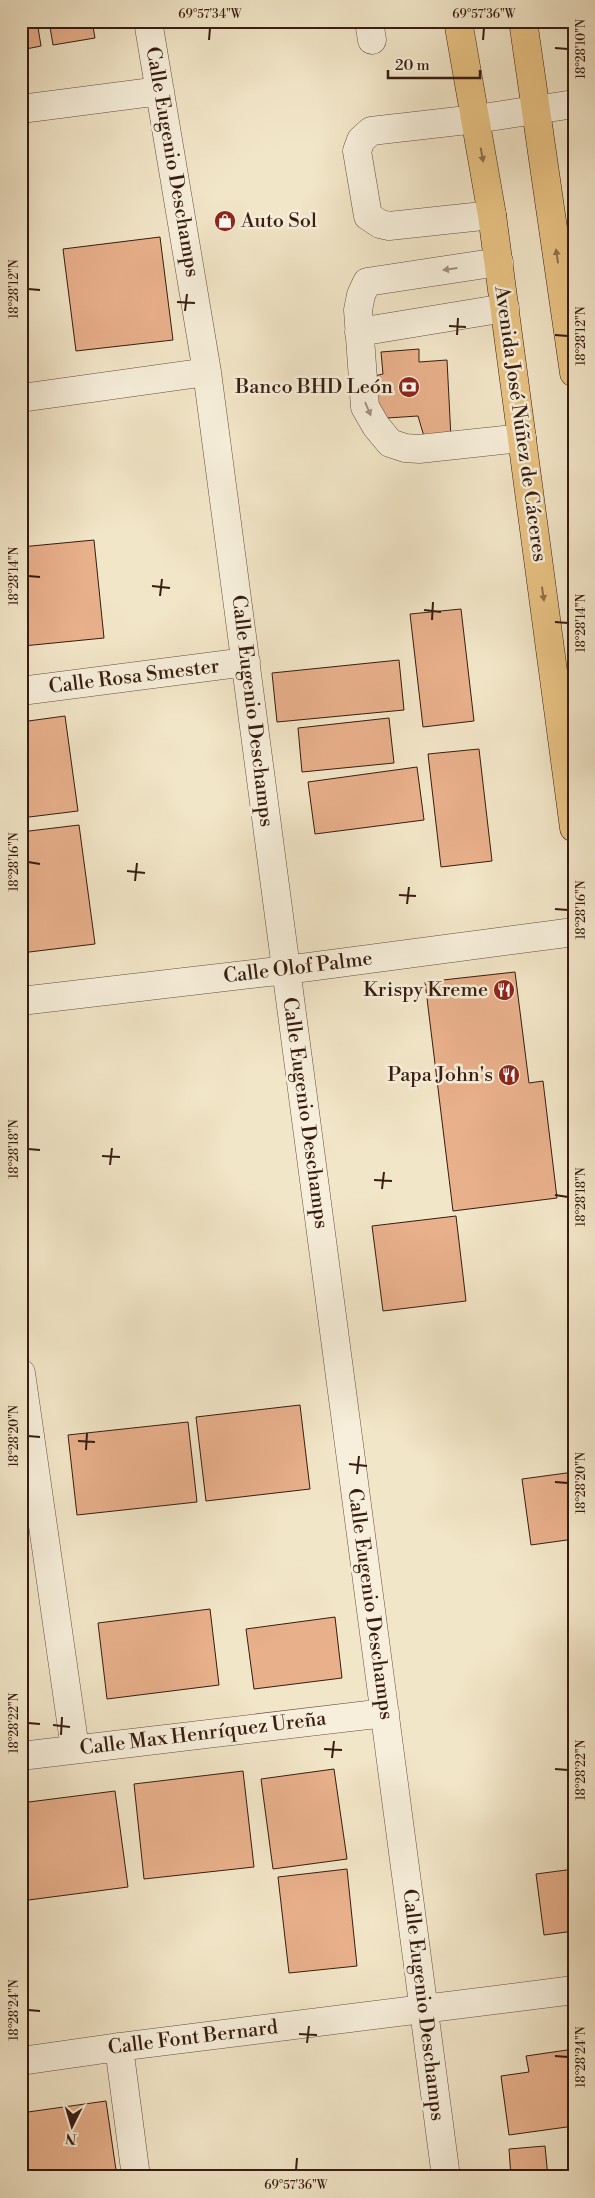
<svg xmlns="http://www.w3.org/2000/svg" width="595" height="2198" viewBox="0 0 595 2198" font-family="'Libre Bodoni',serif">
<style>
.building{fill:#e8b08b;stroke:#371c10}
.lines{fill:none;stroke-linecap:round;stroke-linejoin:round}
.minor-casing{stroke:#664e3e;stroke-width:29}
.major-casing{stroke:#371c10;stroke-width:29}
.minor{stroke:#f7efdb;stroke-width:28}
.major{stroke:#e9c384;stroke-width:28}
.oneway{fill:#90704a}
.oneway2{fill:#a19080}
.ticks{fill:none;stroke:#371c10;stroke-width:2}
.labels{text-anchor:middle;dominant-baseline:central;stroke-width:5;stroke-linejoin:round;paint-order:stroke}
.street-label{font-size:20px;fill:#371c10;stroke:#f7efdb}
.poi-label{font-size:20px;fill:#371c10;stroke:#f7efdb;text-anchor:end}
.neatline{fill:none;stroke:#371c10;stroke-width:2}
.ticks-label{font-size:12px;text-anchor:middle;fill:#371c10}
</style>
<rect width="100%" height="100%" fill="#f2e6c8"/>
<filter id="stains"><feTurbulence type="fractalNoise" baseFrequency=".004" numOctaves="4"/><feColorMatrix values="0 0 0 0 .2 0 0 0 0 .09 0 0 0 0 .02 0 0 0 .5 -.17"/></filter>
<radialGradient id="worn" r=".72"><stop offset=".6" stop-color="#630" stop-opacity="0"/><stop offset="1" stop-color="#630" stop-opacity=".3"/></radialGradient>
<path class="building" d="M21,21H37L41,46L21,50Z
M49,21H92L95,38L53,45Z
M160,237L173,340L76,351L63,249Z
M419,349V362L447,360L451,438L425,440L418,416L387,418L371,397L370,377L383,374L381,352Z
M94,540L104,638L23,646L21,547Z
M461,609L474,721L423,727L410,614Z
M399,660L404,710L277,722L272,673Z
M65,716L78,811L21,818V722Z
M389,718L394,763L302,772L298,728Z
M479,749L492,861L441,867L428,754Z
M417,767L424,820L315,834L308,782Z
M79,825L95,944L21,953V832Z
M515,972L529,1083L543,1081L557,1198L453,1211L425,982Z
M456,1216L466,1301L383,1311L372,1226Z
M300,1405L310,1489L206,1501L196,1417Z
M188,1422L197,1502L77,1515L68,1435Z
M574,1472V1539L531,1545L522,1479Z
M210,1609L219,1685L107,1699L98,1623Z
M335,1617L342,1678L254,1689L246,1629Z
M334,1769L347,1859L273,1869L261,1779Z
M243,1771L254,1867L144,1879L134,1784Z
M115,1791L128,1887L21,1901V1803Z
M347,1869L357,1966L289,1973L278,1877Z
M574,1869V1931L544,1935L536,1874Z
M574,2049V2126L509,2135L501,2076L529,2072L526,2056Z
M106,2101L117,2177H21V2113Z
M545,2146L548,2177H511L509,2149Z"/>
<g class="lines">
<g class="minor-casing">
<path id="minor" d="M148,21L207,372L446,2177
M369,21L372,40
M21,109L160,91
M492,215L389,226L380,224L368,216L357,151L361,140L371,131L476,119L574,104
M499,262L367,282L361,295L358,310L365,407L376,426L390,443L405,448L419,449L522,438
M359,332L505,308
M21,398L207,372
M21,691L246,662
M21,1001L286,970L574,932
M21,1373L75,1749
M21,1756L385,1713
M119,2047L136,2177
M21,2061L119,2047L574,1990"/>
</g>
<g class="major-casing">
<path id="major" d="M458,21L492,215L574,828
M523,21L574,373"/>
</g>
<use href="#minor" class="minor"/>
<use href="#major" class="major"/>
</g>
<defs><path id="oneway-solid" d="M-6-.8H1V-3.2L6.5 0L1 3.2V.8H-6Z" transform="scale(1.25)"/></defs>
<g class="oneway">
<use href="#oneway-solid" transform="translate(482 155) rotate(80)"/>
<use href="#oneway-solid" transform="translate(557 256) rotate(-98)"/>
<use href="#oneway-solid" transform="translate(543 594) rotate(82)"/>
</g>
<g class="oneway2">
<use href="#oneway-solid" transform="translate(450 269) rotate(172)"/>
<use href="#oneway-solid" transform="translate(368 409) rotate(67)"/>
</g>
<path class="ticks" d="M209,40L210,28M483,40L484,28M555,48L568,49M28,289L40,290M177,302L195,303M185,311L187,294M449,326L466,327M457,335L458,318M555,335L568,336M28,576L40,577M152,586L170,588M160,596L162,579M424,610L441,612M432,620L433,602M555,622L568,623M28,862L40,864M127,871L145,873M135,881L137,863M399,895L416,896M407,904L409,887M555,909L568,910M28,1149L40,1150M102,1156L120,1157M110,1165L112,1148M374,1180L392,1181M382,1189L384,1172M555,1195L568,1197M28,1436L40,1437M78,1441L95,1442M86,1450L87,1433M349,1464L367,1466M357,1474L359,1456M555,1482L568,1483M28,1723L40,1724M53,1725L70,1727M61,1735L62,1717M324,1749L342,1750M332,1758L334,1741M555,1769L568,1770M28,2010L40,2011M299,2034L317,2035M307,2043L309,2026M555,2056L568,2057M296,2170L297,2158"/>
<defs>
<g id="shop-disc" transform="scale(1.125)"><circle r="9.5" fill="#8f2418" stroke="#f7efdb"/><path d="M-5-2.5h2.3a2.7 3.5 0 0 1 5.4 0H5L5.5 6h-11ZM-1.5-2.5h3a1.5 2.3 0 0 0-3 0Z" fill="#fff"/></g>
<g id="bank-disc" transform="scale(1.125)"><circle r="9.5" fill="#8f2418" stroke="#f7efdb"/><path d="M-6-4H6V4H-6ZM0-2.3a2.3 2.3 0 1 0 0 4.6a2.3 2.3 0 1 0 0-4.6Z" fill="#fff"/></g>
<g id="restaurant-disc" transform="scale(1.125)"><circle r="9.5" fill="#8f2418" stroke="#f7efdb"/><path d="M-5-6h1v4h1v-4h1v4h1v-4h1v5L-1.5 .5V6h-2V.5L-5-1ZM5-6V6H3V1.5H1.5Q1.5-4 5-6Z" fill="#fff"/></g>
</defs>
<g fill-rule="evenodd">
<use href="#shop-disc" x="225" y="221"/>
<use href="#bank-disc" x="409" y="387"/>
<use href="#restaurant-disc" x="504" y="990"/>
<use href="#restaurant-disc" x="509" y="1075"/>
</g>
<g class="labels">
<g class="street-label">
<text transform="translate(172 162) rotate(80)">Calle Eugenio Deschamps</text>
<text transform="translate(520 424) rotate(82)">Avenida José Núñez de Cáceres</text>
<text transform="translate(134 677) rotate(-7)">Calle Rosa Smester</text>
<text transform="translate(252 711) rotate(83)">Calle Eugenio Deschamps</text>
<text transform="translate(298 968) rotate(-7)">Calle Olof Palme</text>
<text transform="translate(305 1113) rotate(82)">Calle Eugenio Deschamps</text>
<text transform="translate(370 1604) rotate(82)">Calle Eugenio Deschamps</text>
<text transform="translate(203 1734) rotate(-7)">Calle Max Henríquez Ureña</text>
<text transform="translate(423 2005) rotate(83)">Calle Eugenio Deschamps</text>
<text transform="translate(193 2038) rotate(-7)">Calle Font Bernard</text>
</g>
<g class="poi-label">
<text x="241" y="221" text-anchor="start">Auto Sol</text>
<text x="393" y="387">Banco BHD León</text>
<text x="488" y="990">Krispy Kreme</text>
<text x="493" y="1075">Papa John's</text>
</g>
</g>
<rect width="595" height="2198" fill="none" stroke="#f2e6c8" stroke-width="55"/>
<g transform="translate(72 2126) rotate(185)" stroke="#f7efdb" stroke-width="4" paint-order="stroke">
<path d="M0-4L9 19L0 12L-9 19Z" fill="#371c10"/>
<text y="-8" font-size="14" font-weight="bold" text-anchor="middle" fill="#371c10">N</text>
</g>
<path d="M388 70v8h92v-8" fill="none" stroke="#371c10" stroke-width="2.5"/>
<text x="395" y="70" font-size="15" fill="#371c10" stroke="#f7efdb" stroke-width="4" paint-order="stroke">20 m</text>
<rect x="28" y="28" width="540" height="2142" class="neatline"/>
<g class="ticks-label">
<text x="210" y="18">69°57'34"W</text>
<text x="484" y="18">69°57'36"W</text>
<text transform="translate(581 49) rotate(-90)" y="4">18°28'10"N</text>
<text transform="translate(14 289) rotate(-90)" y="4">18°28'12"N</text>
<text transform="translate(581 336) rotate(-90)" y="4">18°28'12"N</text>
<text transform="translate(14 576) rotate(-90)" y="4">18°28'14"N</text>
<text transform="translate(581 623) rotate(-90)" y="4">18°28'14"N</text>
<text transform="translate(14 862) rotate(-90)" y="4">18°28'16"N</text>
<text transform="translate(581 910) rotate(-90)" y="4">18°28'16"N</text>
<text transform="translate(14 1149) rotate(-90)" y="4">18°28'18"N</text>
<text transform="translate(581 1197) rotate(-90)" y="4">18°28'18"N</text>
<text transform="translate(14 1436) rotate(-90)" y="4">18°28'20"N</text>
<text transform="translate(581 1483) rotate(-90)" y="4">18°28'20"N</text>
<text transform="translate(14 1723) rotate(-90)" y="4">18°28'22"N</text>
<text transform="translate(581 1770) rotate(-90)" y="4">18°28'22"N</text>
<text transform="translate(14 2010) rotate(-90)" y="4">18°28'24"N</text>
<text transform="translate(581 2057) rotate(-90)" y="4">18°28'24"N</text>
<text x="296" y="2189">69°57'36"W</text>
</g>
<rect width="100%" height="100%" filter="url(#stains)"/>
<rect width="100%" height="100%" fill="url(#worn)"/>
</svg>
